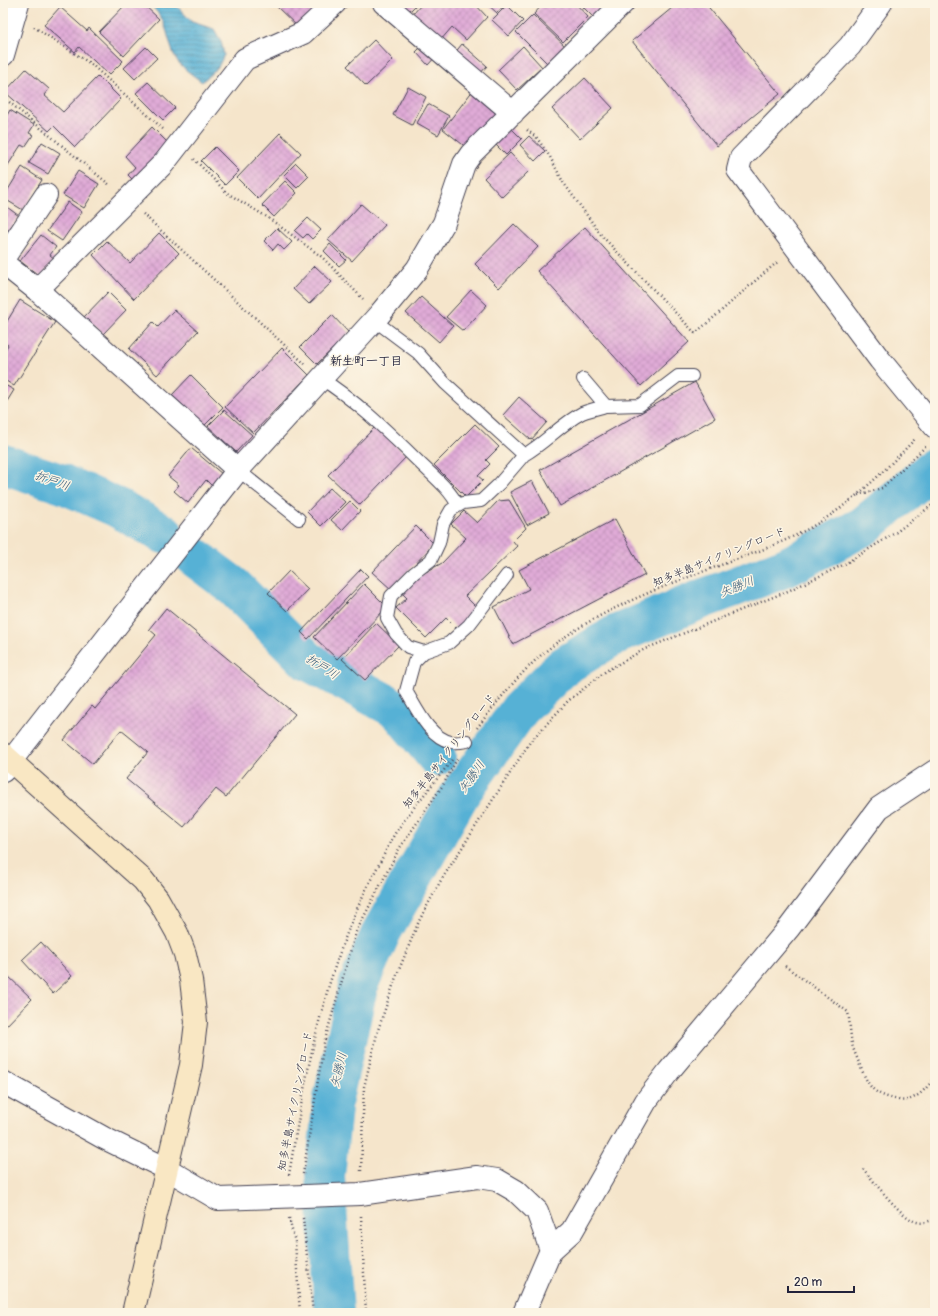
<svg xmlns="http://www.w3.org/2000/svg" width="938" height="1316" viewBox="0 0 938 1316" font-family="Pangolin,'Klee One',sans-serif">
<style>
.water{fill:url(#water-rules);stroke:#3c6a88}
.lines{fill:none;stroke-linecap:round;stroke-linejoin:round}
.river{stroke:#57b1d5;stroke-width:40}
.building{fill:url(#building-cross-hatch)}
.lane-casing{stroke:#423f51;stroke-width:14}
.street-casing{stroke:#423f51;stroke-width:24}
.secondary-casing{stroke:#423f51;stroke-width:24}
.path{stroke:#423f51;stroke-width:2.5;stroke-dasharray:1 3;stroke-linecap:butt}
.lane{stroke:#fff;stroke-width:12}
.street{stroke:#fff;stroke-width:22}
.secondary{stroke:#f9e7c3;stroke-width:22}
.labels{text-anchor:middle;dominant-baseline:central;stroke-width:3;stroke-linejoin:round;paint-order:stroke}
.street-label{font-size:11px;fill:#22223b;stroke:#fcf5e5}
.neighbourhood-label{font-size:12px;font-weight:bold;fill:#22223b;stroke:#fcf5e5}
.water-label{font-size:12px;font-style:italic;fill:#375b79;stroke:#fcf5e5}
</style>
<defs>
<pattern id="water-rules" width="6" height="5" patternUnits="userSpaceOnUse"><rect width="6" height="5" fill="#57b1d5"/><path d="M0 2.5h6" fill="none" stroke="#4890ae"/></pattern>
<pattern id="building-cross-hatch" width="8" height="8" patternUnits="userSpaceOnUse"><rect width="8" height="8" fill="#e0abd7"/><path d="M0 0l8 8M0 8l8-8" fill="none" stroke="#c093b9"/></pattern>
</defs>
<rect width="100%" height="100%" fill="#fcf5e5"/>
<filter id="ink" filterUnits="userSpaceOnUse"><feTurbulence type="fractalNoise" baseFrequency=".025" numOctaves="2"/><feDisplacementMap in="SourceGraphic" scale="8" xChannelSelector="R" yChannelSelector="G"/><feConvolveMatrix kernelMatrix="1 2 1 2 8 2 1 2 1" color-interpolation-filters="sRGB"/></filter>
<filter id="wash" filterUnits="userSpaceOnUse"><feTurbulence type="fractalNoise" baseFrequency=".012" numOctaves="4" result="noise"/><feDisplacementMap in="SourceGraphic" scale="16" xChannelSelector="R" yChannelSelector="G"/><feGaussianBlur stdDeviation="0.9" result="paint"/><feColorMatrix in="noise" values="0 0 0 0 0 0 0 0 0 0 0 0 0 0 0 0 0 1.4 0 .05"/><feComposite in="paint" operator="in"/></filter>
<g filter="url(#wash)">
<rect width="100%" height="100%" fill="#f5e5cb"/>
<path class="water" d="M148,3H174L192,22L214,29L221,41L224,55L218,67L202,82C193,75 180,67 175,57C165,34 169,21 148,3Z"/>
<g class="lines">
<path class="river" d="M3,464L63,484L118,508L164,534
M193,556L233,586L308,661L398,710L436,756
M334,1313L325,1176L333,1098L359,983L382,931L460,794L520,709L564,666L615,635L702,599L787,567L864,526L935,467"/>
</g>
<g id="blocks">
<path class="building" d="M127,3H142L159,19L124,56L99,32Z
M280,3H312L319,10L300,29L276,6Z
M391,3H418L405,16Z
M423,3H474L487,17L466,40L452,27L440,41L412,15Z
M486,3H506L497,13Z
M544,3H575L588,17L563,42L534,14Z
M579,3H609L594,18Z
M678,3H705L780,94L717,146L632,41Z
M507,5L523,21L509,36L492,20Z
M60,7L87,31L89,28L123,61L109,75L79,47L75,52L44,25Z
M533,15L569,50L552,68L516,32Z
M374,40L393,60L366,86L347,66Z
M424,44L436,56L428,65L416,52Z
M462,44L487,66L478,76L454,54Z
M523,46L542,67L517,90L498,70Z
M146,47L157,58L135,79L124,68Z
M26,69L49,89L44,95L63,112L98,76L121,99L75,147L54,126L49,131L5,92Z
M585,78L613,108L580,139L552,109Z
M148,82L175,108L163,120L136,93Z
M408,87L426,97L412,125L393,115Z
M474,89L499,109L467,148L443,129Z
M428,104L449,116L438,135L417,123Z
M10,110L34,125L29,133L33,135L25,147L21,145L3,173V115L6,117Z
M152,127L170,145L135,182L128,175L135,167L125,156Z
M510,127L522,139L506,155L494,143Z
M280,133L301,153L258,199L237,178Z
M529,136L545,151L535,161L520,145Z
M42,142L60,153L48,174L29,163Z
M215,147L239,171L225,185L201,161Z
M510,153L528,172L502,197L484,178Z
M296,163L309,176L297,188L284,175Z
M22,167L42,180L23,210L3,198Z
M78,171L99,184L84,208L63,195Z
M285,181L297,193L274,217L262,205Z
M68,202L82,212L62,241L47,231Z
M3,204L19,216L3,237Z
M361,204L385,225L352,261L328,240Z
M308,218L321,230L312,239L307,234L303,238L295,231Z
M514,224L538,247L499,288L475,264Z
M585,227L689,342L641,386L537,271Z
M277,228L292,242L284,250L278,244L273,250L264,241Z
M159,233L179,253L134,299L93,255L107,241L130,263Z
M41,235L56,247L50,255L55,259L41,277L20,261Z
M330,244L346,260L339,266L324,251Z
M315,266L332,282L309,304L293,289Z
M471,290L487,305L463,331L446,317Z
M108,292L126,310L103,334L84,317Z
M421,297L453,326L439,342L406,313Z
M20,300L55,322L14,386L3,379V353L8,345L3,342V328Z
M174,310L198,331L157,375L129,349L153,322L158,327Z
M332,315L349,333L317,364L300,347Z
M282,348L309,375L253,433L225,407Z
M191,375L223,407L204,426L172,395Z
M695,382L715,418L560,506L540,470Z
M3,384L14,390L3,408Z
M519,397L547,422L531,440L503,415Z
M224,410L252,435L236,452L208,426Z
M475,424L499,447L486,460L490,464L478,476L483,480L466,497L434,465Z
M376,426L407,456L360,505L328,475Z
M191,448L222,474L212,486L206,480L188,503L174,491L179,485L168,476Z
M532,481L549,513L527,525L510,492Z
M330,488L345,502L321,526L307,512Z
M509,500L526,528L513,541L517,546L465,596L477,608L457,629L446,618L426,638L396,608L407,598L401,592L417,577L442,563L466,538L451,524L464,511L477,523L498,501Z
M350,501L360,511L342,530L331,520Z
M615,519L645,575L513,644L494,607L529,589L519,570Z
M416,526L434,544L391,589L372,572Z
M361,569L368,576L308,639L301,632Z
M289,571L308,589L287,611L268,593Z
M364,584L387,607L337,659L314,637Z
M166,608L295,714L226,797L216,789L184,827L126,779L148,752L121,730L93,764L64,740L92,706L95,709L156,635L149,629Z
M376,623L399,645L365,680L342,659Z
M41,942L72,976L53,994L22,960Z
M6,974L32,999L3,1029V978Z"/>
</g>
</g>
<g filter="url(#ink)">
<use href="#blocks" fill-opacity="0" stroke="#423f51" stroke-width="1"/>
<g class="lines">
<g class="lane-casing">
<path id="lane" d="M374,320L418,353L445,383L524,455C545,443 561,424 582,413C589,410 598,408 606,406
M320,378C357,401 389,433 420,463C433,476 450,489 458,506
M583,379L606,406L640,405L678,376H692
M238,470L299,519
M424,652L408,647L396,634L387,618L391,596L414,573L431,560L439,543L443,524L451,510L463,503L481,501L499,484L524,455
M467,741C462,742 456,743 451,742C429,737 417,709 406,691L414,662L424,652L449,643L469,625L507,575"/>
</g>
<g class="street-casing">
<path id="street" d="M384,3L513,113
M881,3L850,46L741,158L738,170L880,360L935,427
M3,55L18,3
M3,259L46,195
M3,263L37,290L238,470
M37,290L164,163L245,59L303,33L335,3
M3,771L238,470L379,315L417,269L444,223L464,164L471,154L623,3
M3,1082L104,1138L167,1169L218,1199L360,1194L477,1177L497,1180L516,1191L537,1211L551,1250
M524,1313L551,1250L572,1231L646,1101L669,1071L789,928L879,808L935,771"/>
</g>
<g class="secondary-casing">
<path id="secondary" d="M3,754L143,880L158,899L177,933L185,954L191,980L196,1022L191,1065L133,1313"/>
</g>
<path class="path" d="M34,27L91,64L163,129
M3,97L111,186
M527,130L537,138L550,157L563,182L602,236L695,333C724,310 750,284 779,261
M194,159L227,193L267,217L322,257L363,299
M143,214L305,364
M858,495L882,488L926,446
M477,728C500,698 525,666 555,644C601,610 656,589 710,569C748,555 789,542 823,520C858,498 887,468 916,438
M785,966L848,1012C850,1023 850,1033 852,1043C853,1050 857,1057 859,1063C869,1088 872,1094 899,1100C914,1103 928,1088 935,1076
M863,1169C874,1181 902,1219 917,1222C923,1224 929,1221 935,1219
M361,1171L364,1087L378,1030L396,977L419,921L440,882L530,742L568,701L606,671L645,649L788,591L843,565L895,533L935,503
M303,1174L324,1043L356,932L399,849L443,785L457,759
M289,1175C307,1066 325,964 378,866C385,854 390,840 398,829C415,805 434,783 452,760
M361,1216L366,1313
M289,1218L295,1242L300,1313
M303,1218L313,1313"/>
<use href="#lane" class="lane"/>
<use href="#street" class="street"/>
<use href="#secondary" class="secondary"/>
</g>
</g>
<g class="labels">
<g class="street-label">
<text transform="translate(719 557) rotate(-22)">知多半島サイクリングロード</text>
<text transform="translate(449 751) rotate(-52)">知多半島サイクリングロード</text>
<text transform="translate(295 1101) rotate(-79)">知多半島サイクリングロード</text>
</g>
<g class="neighbourhood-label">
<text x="366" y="361">新生町一丁目</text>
</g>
<g class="water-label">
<text transform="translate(52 481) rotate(20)">折戸川</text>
<text transform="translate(737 587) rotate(-22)">矢勝川</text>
<text transform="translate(322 667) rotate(32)">折戸川</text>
<text transform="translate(472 777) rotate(-55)">矢勝川</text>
<text transform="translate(339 1070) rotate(-77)">矢勝川</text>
</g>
</g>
<rect width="938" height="1316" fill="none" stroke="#fcf5e5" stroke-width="16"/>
<path d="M788 1286v6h66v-6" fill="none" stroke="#22223b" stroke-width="2"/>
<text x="794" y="1286" font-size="12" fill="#22223b" stroke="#fcf5e5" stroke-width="3" paint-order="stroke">20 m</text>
</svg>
